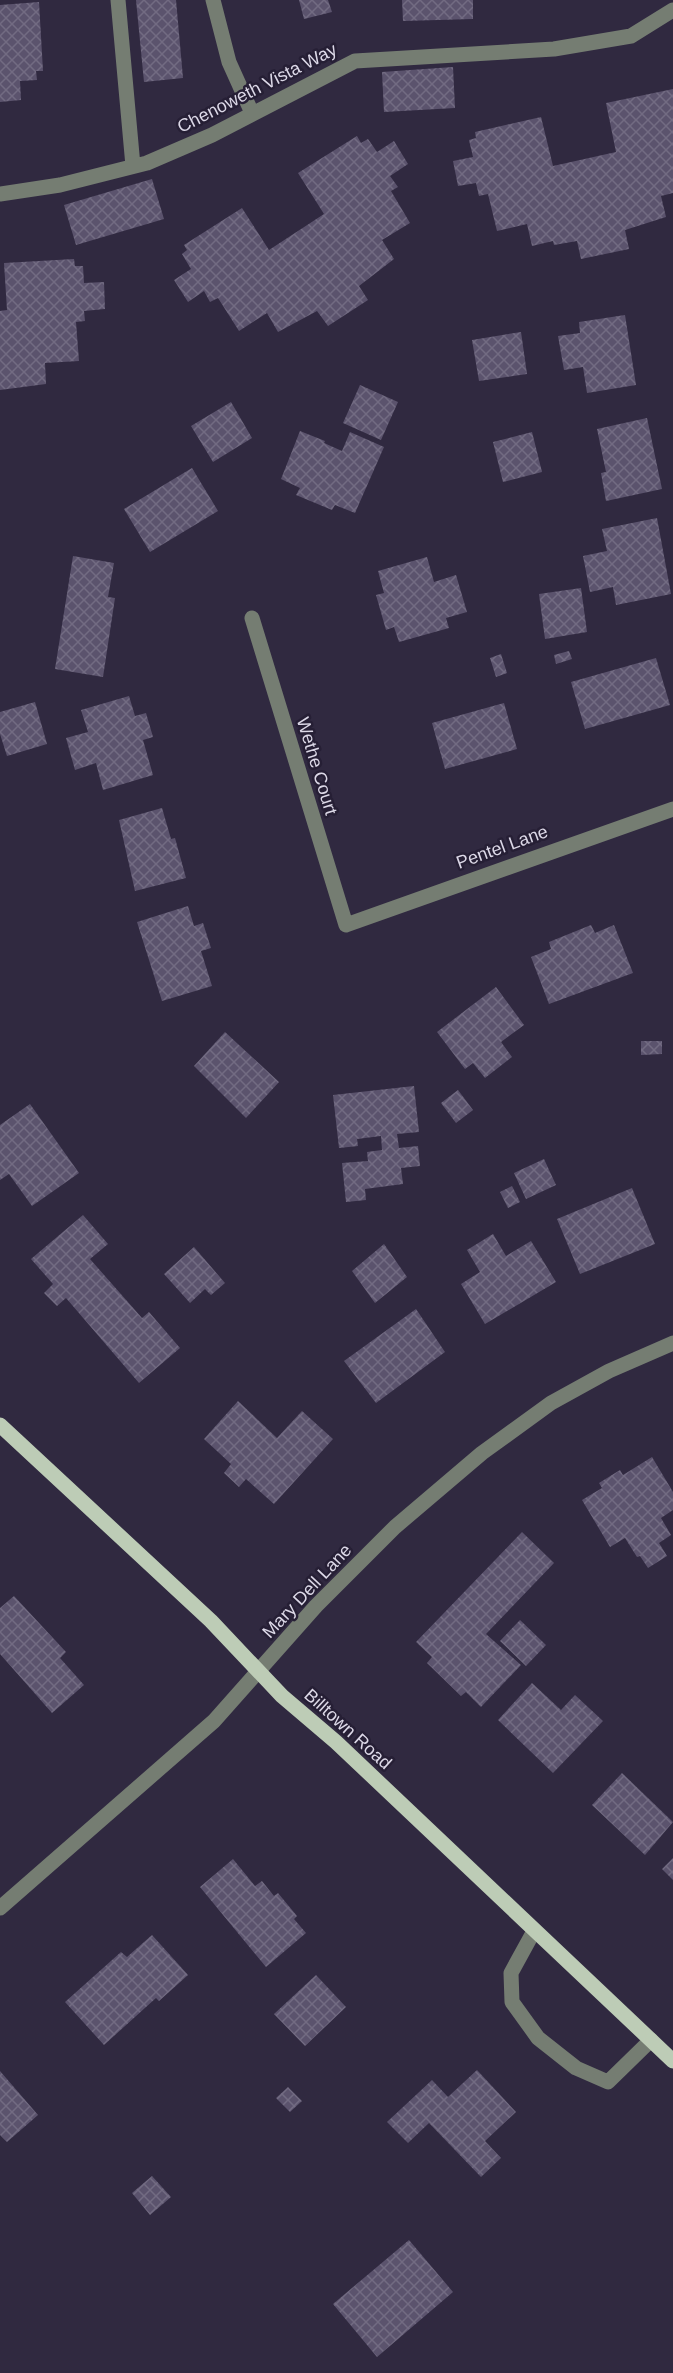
<svg xmlns="http://www.w3.org/2000/svg" width="673" height="2373" viewBox="0 0 673 2373" font-family="Arial,sans-serif">
<style>
.building{fill:url(#building-cross-hatch)}
.lines{fill:none;stroke-linecap:round;stroke-linejoin:round}
.minor{stroke:#757d72;stroke-width:15}
.major{stroke:#bdccb6;stroke-width:15}
.labels{text-anchor:middle;dominant-baseline:central;stroke-width:5;stroke-linejoin:round;paint-order:stroke}
.street-label{font-size:18px;fill:#dcd8e7;stroke:#261f35}
</style>
<defs>
<pattern id="building-cross-hatch" width="8" height="8" patternUnits="userSpaceOnUse" patternTransform="scale(1.5)"><rect width="8" height="8" fill="#5b536d"/><path d="M0 0l8 8M0 8l8-8" fill="none" stroke="#726b82"/></pattern>
</defs>
<rect width="100%" height="100%" fill="#302940"/>
<path class="building" d="M136,0H176L183,78L144,82Z
M299,0H328L332,12L304,19Z
M402,0H473V19L403,21Z
M39,2L43,71H36L37,80L20,81L21,100L0,102V5Z
M453,67L455,108L384,112L382,72Z
M673,89V193L661,196L666,217L625,230L629,249L581,259L577,241L554,245L553,241L532,246L527,224L497,231L488,194L479,196L476,183L458,186L453,161L473,157L469,140L476,138L475,132L541,117L553,166L616,152L606,103Z
M357,136L361,143L368,139L377,152L394,141L408,164L390,176L398,187L391,191L410,223L382,240L394,259L359,286L368,300L328,326L317,311L278,332L267,313L239,331L218,298L210,302L204,291L188,302L174,280L191,269L182,254L187,250L184,245L242,208L269,250L324,214L298,173Z
M152,179L164,219L76,245L64,205Z
M74,259L75,266H83L84,283L104,282L105,309L84,311L85,321L76,322L79,361L45,363L46,384L0,390V311L7,310L4,263Z
M625,315L636,385L587,393L583,367L564,370L558,336L580,333L579,322Z
M521,332L527,374L479,381L472,340Z
M360,385L398,402L381,440L343,423Z
M231,402L252,438L213,462L191,426Z
M647,418L662,489L606,501L601,473L606,472L597,429Z
M300,431L325,441L324,443L342,451L350,432L384,447L355,513L335,505L332,510L296,495L300,488L281,479Z
M532,432L542,472L503,482L493,442Z
M192,468L218,511L150,552L124,509Z
M657,518L671,594L616,605L613,587L590,592L583,556L607,551L602,529Z
M73,556L114,563L108,597L115,598L103,677L55,669Z
M427,557L434,582L456,575L467,612L446,618L449,628L399,642L394,627L386,630L376,595L384,593L378,571Z
M581,588L587,632L545,639L539,594Z
M569,651L572,659L556,664L554,655Z
M501,654L507,673L496,677L490,658Z
M656,658L670,705L585,729L571,682Z
M129,696L135,716L146,713L153,737L143,740L153,775L103,790L96,763L75,770L66,738L88,732L81,710Z
M35,702L47,744L7,756L0,734V712Z
M504,703L517,749L445,769L432,723Z
M162,808L171,839L175,838L186,878L135,891L119,820Z
M188,906L194,926L203,923L211,948L201,951L212,986L162,1001L137,922Z
M591,925L595,933L614,925L633,973L549,1004L531,957L551,949L549,942Z
M496,987L524,1025L501,1042L512,1057L485,1078L473,1063L465,1069L437,1032Z
M225,1032L279,1082L246,1118L194,1066Z
M641,1041H662V1054L641,1055Z
M414,1086L419,1132L397,1134L399,1148L418,1146L420,1166L401,1168L403,1184L365,1189L366,1200L346,1202L342,1163L368,1161L367,1152L382,1150L381,1136L357,1139L358,1146L339,1148L333,1095Z
M458,1090L473,1110L456,1123L441,1103Z
M30,1104L79,1173L32,1206L9,1174L0,1180V1125Z
M544,1159L556,1185L526,1199L514,1173Z
M512,1186L520,1202L508,1208L500,1192Z
M632,1188L655,1244L580,1274L557,1219Z
M83,1215L108,1244L90,1259L142,1318L149,1312L180,1348L139,1383L66,1298L57,1306L44,1293L53,1284L31,1259Z
M493,1234L506,1256L531,1241L556,1282L485,1324L461,1284L480,1272L467,1250Z
M384,1244L407,1277L375,1303L352,1271Z
M194,1247L225,1283L211,1295L205,1289L190,1303L164,1274Z
M416,1309L445,1352L376,1403L344,1361Z
M238,1401L277,1438L302,1411L333,1439L274,1504L246,1479L239,1487L224,1473L231,1464L204,1439Z
M652,1457L673,1492V1510L661,1518L671,1535L659,1543L667,1556L648,1568L640,1556L637,1557L625,1538L610,1547L582,1500L602,1488L599,1483L620,1470L623,1475Z
M522,1532L554,1563L486,1634L521,1665L481,1707L466,1692L461,1696L427,1663L432,1657L416,1642Z
M14,1596L66,1652L60,1658L84,1685L52,1713L0,1654V1608Z
M520,1620L546,1645L526,1666L500,1641Z
M532,1683L561,1710L575,1695L603,1721L553,1773L498,1720Z
M622,1773L673,1822L645,1855L592,1805Z
M673,1858V1880L662,1869Z
M233,1859L255,1886L262,1881L274,1896L278,1893L297,1916L294,1919L306,1933L266,1967L200,1887Z
M152,1935L188,1975L159,2001L156,1998L104,2045L65,2002L121,1952L127,1957Z
M316,1975L346,2007L305,2046L274,2014Z
M477,2070L516,2112L485,2141L501,2158L481,2177L429,2123L408,2143L387,2122L432,2080L448,2097Z
M0,2071L38,2115L7,2142L0,2135Z
M288,2087L302,2101L290,2112L276,2098Z
M152,2176L171,2197L150,2215L132,2193Z
M409,2240L453,2292L377,2357L333,2304Z"/>
<g class="lines">
<path class="minor" d="M118,0L133,166
M213,0L229,62L252,113
M0,194L60,185L147,163L212,135L355,61L554,49L631,36L673,10
M252,618L346,925L673,809
M0,1908L214,1721L316,1606L395,1527L482,1453L551,1403L609,1371L673,1343
M534,1931L511,1973L512,2002L538,2038L576,2068L608,2082L651,2040"/>
<path class="major" d="M0,1425L211,1621L282,1696L336,1742L673,2061"/>
</g>
<g class="labels">
<g class="street-label">
<text transform="translate(257 88) rotate(-27)">Chenoweth Vista Way</text>
<text transform="translate(317 766) rotate(73)">Wethe Court</text>
<text transform="translate(502 847) rotate(-20)">Pentel Lane</text>
<text transform="translate(307 1591) rotate(-47)">Mary Dell Lane</text>
<text transform="translate(348 1729) rotate(42)">Billtown Road</text>
</g>
</g>
</svg>
